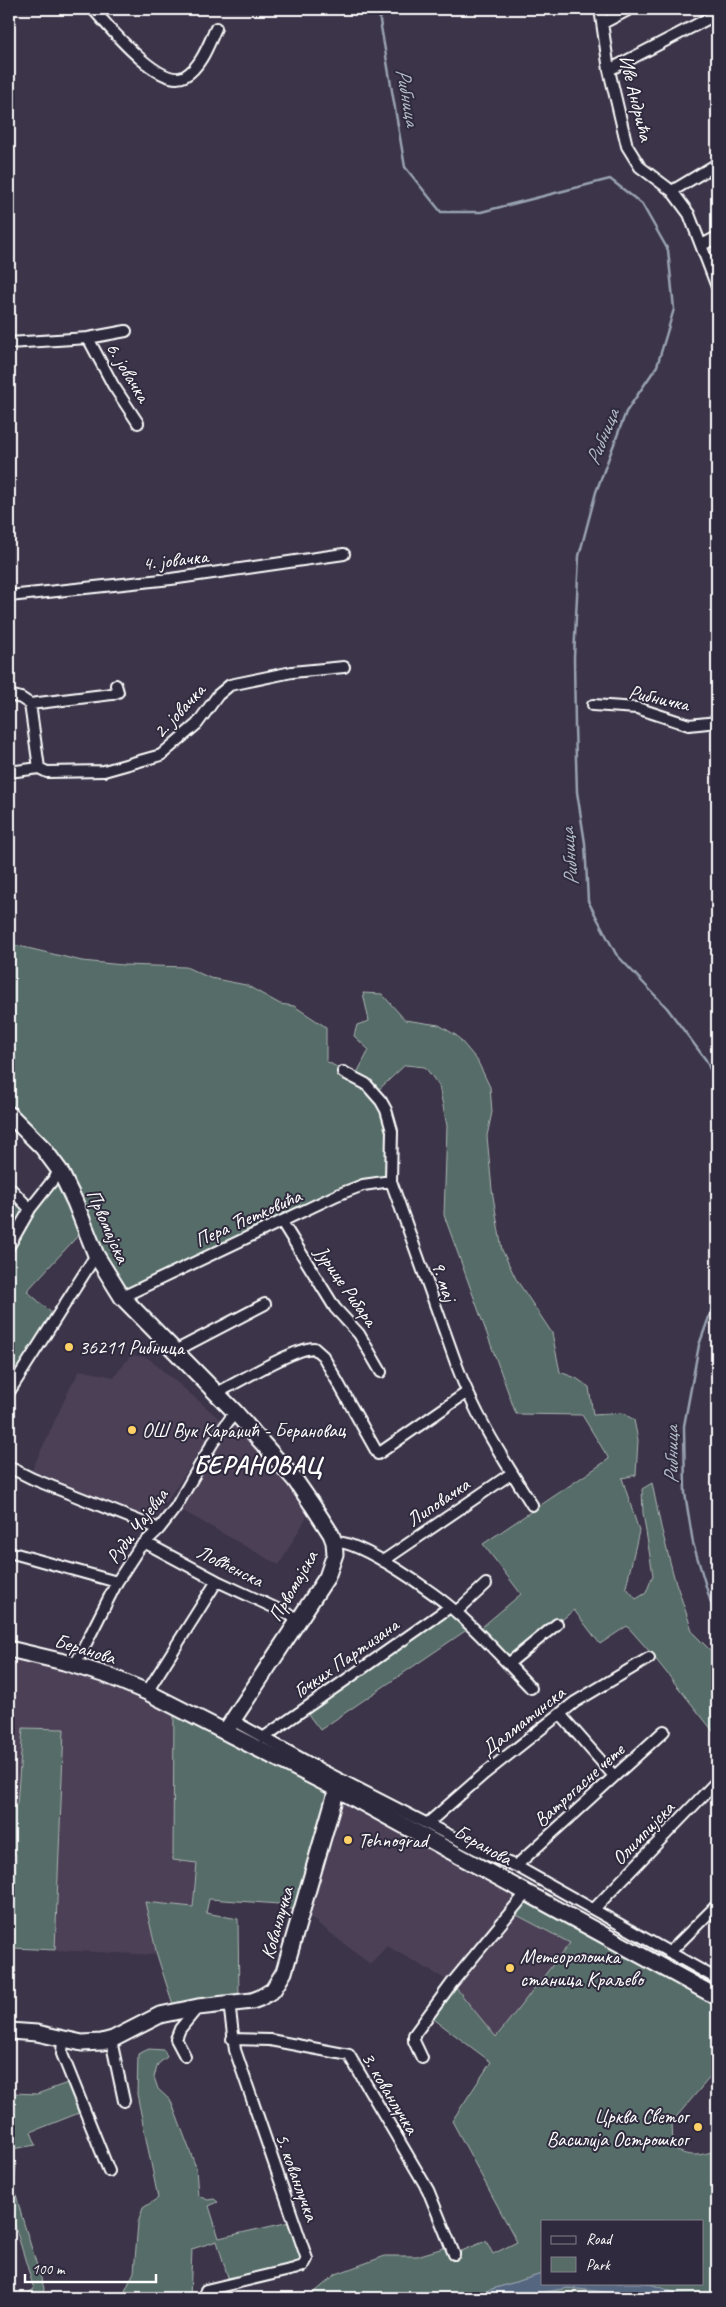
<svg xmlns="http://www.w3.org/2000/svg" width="726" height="2307" viewBox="0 0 726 2307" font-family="Caveat,sans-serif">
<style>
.built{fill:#4c4157}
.green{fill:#576c67;stroke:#abb6b3}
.water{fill:#556680;stroke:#99a3b3}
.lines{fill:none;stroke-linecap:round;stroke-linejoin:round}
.stream{stroke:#99a3b3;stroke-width:2.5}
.street-casing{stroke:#fff;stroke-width:14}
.secondary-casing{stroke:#fff;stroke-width:19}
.street{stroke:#2f2a3d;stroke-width:10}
.secondary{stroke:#2f2a3d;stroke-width:15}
.poi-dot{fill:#ffd166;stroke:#2f2a3d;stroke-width:2}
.labels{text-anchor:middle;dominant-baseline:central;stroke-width:4;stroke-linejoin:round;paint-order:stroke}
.street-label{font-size:20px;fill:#fff;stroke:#2f2a3d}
.poi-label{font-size:20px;fill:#fff;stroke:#2f2a3d;text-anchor:start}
.water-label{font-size:21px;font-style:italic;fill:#b2bac6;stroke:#2f2a3d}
.district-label{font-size:25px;font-weight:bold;letter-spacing:1px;fill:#fff;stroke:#2f2a3d}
</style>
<rect width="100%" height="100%" fill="#3c3449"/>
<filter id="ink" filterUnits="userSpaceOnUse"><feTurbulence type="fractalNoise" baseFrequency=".02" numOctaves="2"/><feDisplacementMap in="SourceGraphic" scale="10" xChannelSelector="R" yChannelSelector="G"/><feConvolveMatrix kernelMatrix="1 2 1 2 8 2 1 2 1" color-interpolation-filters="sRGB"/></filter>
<g filter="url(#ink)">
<path class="built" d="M131,1355L148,1358L221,1420L152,1523L31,1472L71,1386L80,1370L114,1377Z
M235,1412L313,1506L279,1565L176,1507Z
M9,1649L174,1706L173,1859L197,1863L192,1907L145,1902L157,1955L55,1950L64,1729L23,1728L17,1804H9Z
M337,1789L527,1892L511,1912L570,1943L496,2037L452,1983L387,1946L370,1964L302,1911Z"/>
<path class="green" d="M9,945L19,946L82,961L123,965L186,967L210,978L246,985L280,1004L294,1006L326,1027V1061L355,1077L369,1050L354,1036L357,1025L369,1021L363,993L382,994L405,1020L439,1025L457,1036L477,1060L490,1087L492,1112L487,1136L492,1190L502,1250L516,1279L552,1333L560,1372L576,1378L589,1387L593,1415L623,1413L634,1420L638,1440L636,1475L622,1478L639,1531L626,1587L636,1599L646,1593L653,1575L643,1513L642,1489L652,1483L661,1527L674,1577L693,1633L717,1657V1736L650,1652L627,1626L600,1644L574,1610L508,1664L476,1632L521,1594L483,1544L609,1459L582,1415L516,1414L444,1215L447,1126L439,1086L425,1067L405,1065L375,1093L386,1110L391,1181L375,1182L122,1297L85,1228L27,1291L56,1317L9,1392V1187L30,1209L60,1171L9,1114Z
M450,1607L471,1627L320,1730L304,1709Z
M174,1706L337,1789L302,1911L280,1907L279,1904L209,1899L206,1913L238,1919L239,2001L175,2011L157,1955L145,1902L193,1907L197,1863L173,1860Z
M23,1728L64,1729L55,1950L13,1948L16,1854L9,1853V1804H17Z
M527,1892L717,1997V2069L672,2122L673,2148C687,2158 701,2156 717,2150V2298H691L647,2283H702V2221H542V2274L463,2298H308L336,2274L385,2256H417L450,2246L454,2254L486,2241L493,2254L517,2242L452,2121L491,2062L427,2014L452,1983L496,2037L570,1943L511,1912Z
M149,2049L164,2050L167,2057L158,2064L154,2077L158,2089L171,2101L190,2151L196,2168L198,2196L208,2200L214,2199L218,2202L209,2206L219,2238L294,2221L305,2263L230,2284L217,2241L192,2249L190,2298H128L125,2291L134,2272L138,2223L143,2208L158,2198L137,2094L138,2054Z
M73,2081L84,2111L31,2132L36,2145L12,2149L11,2105L14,2093L37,2094Z
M13,2158L16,2165L14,2186L21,2214L44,2288L43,2298H9V2295H25L34,2289L9,2206V2160Z
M568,2288L605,2292L616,2298H511Z"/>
<path class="water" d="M542,2274V2283H647L691,2298H616L605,2292L568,2288L511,2298H463Z"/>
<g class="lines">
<path class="stream" d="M378,9L405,167L441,212H481L610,179L642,204L668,250L674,309L657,366L626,412L596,492L579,556L574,657L575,726L577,792L585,843L588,901L616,954L667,1008L706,1060L717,1085
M717,1295L699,1345L684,1426L685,1493L693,1543L711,1603L717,1616"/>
<g class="street-casing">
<path id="street" d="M93,9C108,26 160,90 185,76C201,67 209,43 216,28
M600,9L609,70L627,146L640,167L672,191L689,214L717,287
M603,23L630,9
M609,70L717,14
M672,191L717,164
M702,245L717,237
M88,338L113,385L138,423
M9,343L88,338L126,331
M9,596L171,579L344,554
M9,695L21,698L30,704L39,768L47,772L104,771L161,755L197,724L218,695L230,685L292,672L344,667
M30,704L112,694L118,692L116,685
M593,705L637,708L689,725L717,722
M9,772L39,768
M343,1072L366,1084L381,1101L386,1110L392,1131L391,1181L457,1366C475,1416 504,1460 532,1505
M9,1187L30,1209
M282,1222L335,1308L359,1334L381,1372
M9,1246L30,1209L60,1171
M122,1297L337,1195L363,1185L391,1181
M175,1351L265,1304
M9,1392L96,1255
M217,1393C237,1383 294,1348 314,1348L323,1356L378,1454L466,1393
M9,1467L33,1479L159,1529
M334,1542C358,1539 437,1594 456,1612C482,1635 507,1663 531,1688
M146,1543L217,1581L299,1619
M9,1552L117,1582
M383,1561L512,1473
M456,1612L486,1584
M508,1664L557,1624
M75,1665L117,1582L139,1548L159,1529L176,1507L212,1444L235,1412
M147,1692L217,1581
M560,1714L614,1776
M232,1720L324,1771L486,1854L516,1866L717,1979
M263,1738L450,1607
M427,1824L484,1774L575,1702L649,1658
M516,1866L664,1731
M594,1909L717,1781
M669,1953L717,1905
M63,2039L62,2054L109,2171
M232,2039L270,2040L349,2055L428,2190L454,2254
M111,2040L124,2101
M185,2056L176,2039L180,2029L198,2007
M422,2058L414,2041V2035L452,1983L527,1892
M206,2290L294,2269L303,2266L307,2259L235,2050L229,2003"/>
</g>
<g class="secondary-casing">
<path id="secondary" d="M9,1114L43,1148L60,1171L75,1202L96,1255L122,1297L235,1412L295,1480L313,1506L331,1534L334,1542L335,1554L327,1577L225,1732
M9,1649L64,1662L109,1676L147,1692L337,1789L717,1997
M9,2031L37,2033L82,2043L102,2042L113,2039L160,2015L198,2007L252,2001L260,1998L273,1990L284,1972L337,1789"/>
</g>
<use href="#street" class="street"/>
<use href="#secondary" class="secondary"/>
</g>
</g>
<g class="poi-dot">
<circle cx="69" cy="1347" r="5"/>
<circle cx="132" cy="1430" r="5"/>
<circle cx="348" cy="1840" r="5"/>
<circle cx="510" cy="1968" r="5"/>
<circle cx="698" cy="2127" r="5"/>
</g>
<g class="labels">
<g class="street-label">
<text transform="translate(636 98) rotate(76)">Иве Андрића</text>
<text transform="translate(128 372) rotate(59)">6. јовачка</text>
<text transform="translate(175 560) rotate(-7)">4. јовачка</text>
<text transform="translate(659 698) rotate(13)">Рибничка</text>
<text transform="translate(179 711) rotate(-47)">2. јовачка</text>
<text transform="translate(248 1218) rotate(-24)">Пера Ћетковића</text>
<text transform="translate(108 1226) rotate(66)">Првомајска</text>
<text transform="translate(444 1281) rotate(71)">9. мај</text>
<text transform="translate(346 1286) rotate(55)">Јурице Рибара</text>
<text transform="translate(438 1502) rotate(-34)">Липовачка</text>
<text transform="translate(137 1526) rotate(-53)">Руди Чајевца</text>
<text transform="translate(230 1566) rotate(26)">Ловћенска</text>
<text transform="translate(293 1586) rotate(-60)">Првомајска</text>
<text transform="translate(85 1649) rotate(17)">Беранова</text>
<text transform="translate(346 1658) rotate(-35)">Гочких Партизана</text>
<text transform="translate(523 1721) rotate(-38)">Далматинска</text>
<text transform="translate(579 1785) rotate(-42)">Ватрогасне чете</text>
<text transform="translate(643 1833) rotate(-46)">Олимпијска</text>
<text transform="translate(483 1845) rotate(29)">Беранова</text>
<text transform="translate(277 1923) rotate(-74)">Кованлучка</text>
<text transform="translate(390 2093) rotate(59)">3. кованлучка</text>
<text transform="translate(297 2177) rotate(70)">5. кованлучка</text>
</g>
<g class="poi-label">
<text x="79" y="1347">36211 Рибница</text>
<text x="142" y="1430">ОШ Вук Караџић - Берановац</text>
<text x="358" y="1840">Tehnograd</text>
<text x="520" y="1956">Метеоролошка<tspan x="520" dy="23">станица Краљево</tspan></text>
<text x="688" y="2116" text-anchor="end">Црква Светог<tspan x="688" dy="23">Василија Острошког</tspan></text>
</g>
<g class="water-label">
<text transform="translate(408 97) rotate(80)">Рибница</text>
<text transform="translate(602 437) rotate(-68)">Рибница</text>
<text transform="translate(569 857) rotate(-95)">Рибница</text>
<text transform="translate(671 1455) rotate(-90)">Рибница</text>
</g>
<g class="district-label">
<text x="258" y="1465">БЕРАНОВАЦ</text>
</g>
</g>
<rect width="726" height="2307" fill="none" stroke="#2f2a3d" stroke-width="30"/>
<rect x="15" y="15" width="696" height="2277" fill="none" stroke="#fff" stroke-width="2" filter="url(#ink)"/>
<rect x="541" y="2220" width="162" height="65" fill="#2f2a3d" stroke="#827f8b"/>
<rect x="551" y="2236" width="25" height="8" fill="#2f2a3d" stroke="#827f8b"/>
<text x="586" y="2244" font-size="15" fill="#ffffff">Road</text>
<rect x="551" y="2257" width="25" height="15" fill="#576c67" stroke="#827f8b"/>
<text x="586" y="2270" font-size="15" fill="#ffffff">Park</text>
<path d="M25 2274v8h131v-8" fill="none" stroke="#ffffff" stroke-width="2.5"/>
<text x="32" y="2274" font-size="15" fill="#ffffff" stroke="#2f2a3d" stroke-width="4" paint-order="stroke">100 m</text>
</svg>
